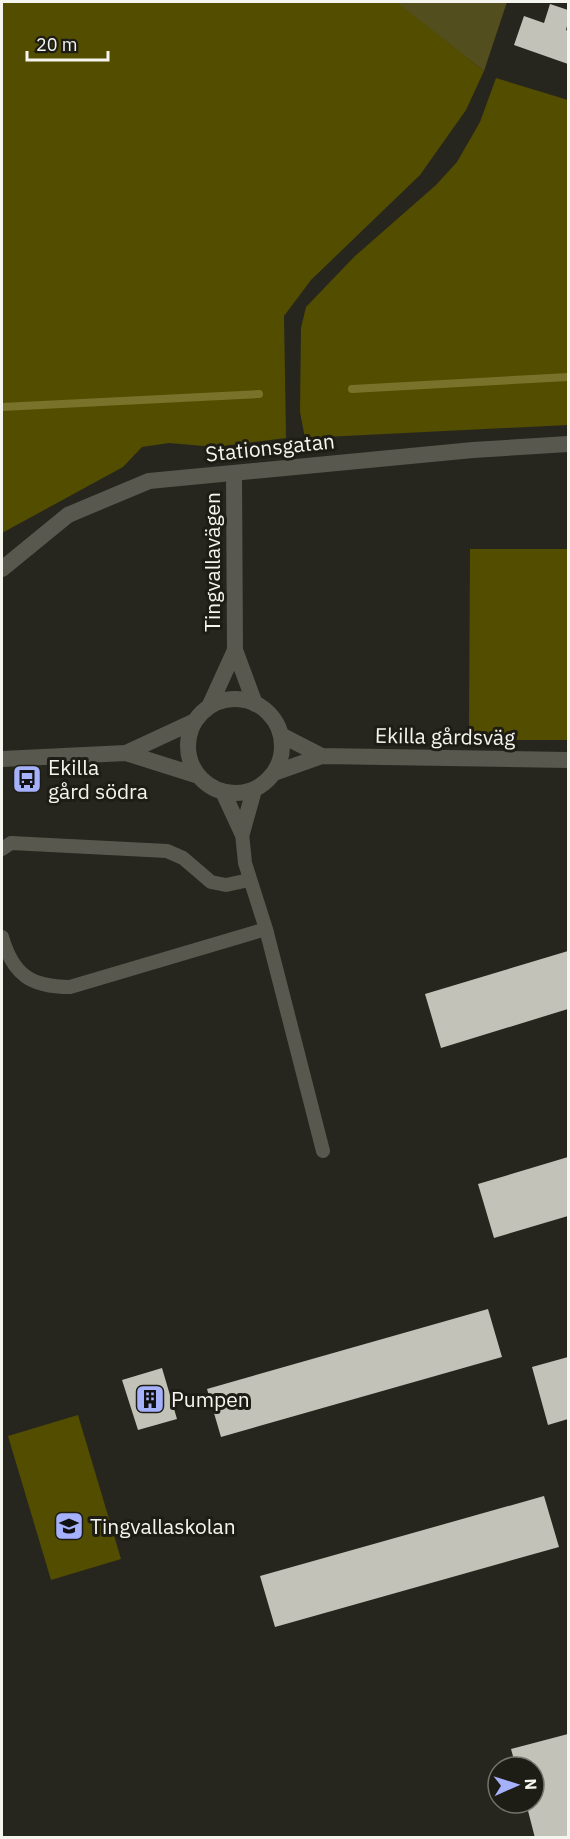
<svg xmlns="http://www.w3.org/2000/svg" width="570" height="1839" viewBox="0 0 570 1839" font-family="'IBM Plex Sans',sans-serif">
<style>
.green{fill:#534d00}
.forest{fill:#534e1d}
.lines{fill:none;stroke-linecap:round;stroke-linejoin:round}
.stream{stroke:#78722a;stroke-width:8}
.building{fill:#c2c2b8}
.service{stroke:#58584f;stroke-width:14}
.minor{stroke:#58584f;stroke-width:16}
.tertiary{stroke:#58584f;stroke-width:16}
.labels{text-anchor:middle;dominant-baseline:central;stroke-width:6;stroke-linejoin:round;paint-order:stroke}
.street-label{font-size:21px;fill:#f5f5ef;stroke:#1d1c15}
.poi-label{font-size:21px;fill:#f5f5ef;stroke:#1d1c15;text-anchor:start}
</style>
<rect width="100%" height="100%" fill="#26261e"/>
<path class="green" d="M2,2H398L484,71L466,110L420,175L311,280L284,316L286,438L215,447L169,443L142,447L123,467L2,533Z
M496,78L568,100V425L305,438L300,412L301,328L306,307L354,257L436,185L457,162L480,122Z
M470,549H568V740H469Z
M78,1415L121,1559L51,1580L8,1436Z"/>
<path class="forest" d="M398,2H507L484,71L399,4Z"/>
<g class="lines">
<path class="stream" d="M352,389L568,377
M2,407L259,394"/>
</g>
<path class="building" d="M550,4L568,10V22L566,30L568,31V64L514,45L524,16L544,23Z
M568,951V1009L441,1048L425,994Z
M568,1157V1216L494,1238L478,1184Z
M488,1309L502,1357L221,1437L207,1389Z
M568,1357V1419L548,1425L532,1367Z
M162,1368L177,1419L138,1430L122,1380Z
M544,1496L559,1547L275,1627L260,1576Z
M568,1734V1838H535L526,1803H534V1767H516L511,1749Z"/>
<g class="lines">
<path class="service" d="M2,849L11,843L167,851L183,858L211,882L226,885L249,880
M266,929L323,1151
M2,937C13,975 31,987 70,987L266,929L245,863L242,833"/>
<path class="minor" d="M234,474L235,650L255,704
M188 746a47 47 0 1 1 94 0a47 47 0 1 1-94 0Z
M209,707L235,650
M281,735L322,756
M126,753L195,721
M2,759L126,753L199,776
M274,773L322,756L568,760
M223,792L242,833
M242,833L254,790"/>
<path class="tertiary" d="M2,569L68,515L149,481L473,450L568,444"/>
</g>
<defs>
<g id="bus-square" transform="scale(1.5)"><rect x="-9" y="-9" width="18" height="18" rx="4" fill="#a6b1fc" stroke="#1d1c15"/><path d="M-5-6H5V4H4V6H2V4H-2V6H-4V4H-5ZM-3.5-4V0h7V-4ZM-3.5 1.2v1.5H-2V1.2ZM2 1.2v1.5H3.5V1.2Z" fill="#111"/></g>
<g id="building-square" transform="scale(1.5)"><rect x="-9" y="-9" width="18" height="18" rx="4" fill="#a6b1fc" stroke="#1d1c15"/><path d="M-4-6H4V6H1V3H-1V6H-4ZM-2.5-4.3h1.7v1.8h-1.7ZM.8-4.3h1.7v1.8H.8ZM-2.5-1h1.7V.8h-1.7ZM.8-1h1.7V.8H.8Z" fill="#111"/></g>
<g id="school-square" transform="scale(1.5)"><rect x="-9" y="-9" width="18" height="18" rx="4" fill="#a6b1fc" stroke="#1d1c15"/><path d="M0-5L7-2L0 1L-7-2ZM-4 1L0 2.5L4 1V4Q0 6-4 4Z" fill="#111"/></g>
</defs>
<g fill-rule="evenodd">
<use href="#bus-square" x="27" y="779"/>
<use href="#building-square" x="150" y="1399"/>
<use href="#school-square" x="69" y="1526"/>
</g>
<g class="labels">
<g class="street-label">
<text transform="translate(270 447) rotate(-6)">Stationsgatan</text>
<text transform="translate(212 562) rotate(-90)">Tingvallavägen</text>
<text transform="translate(445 736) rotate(1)">Ekilla gårdsväg</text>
</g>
<g class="poi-label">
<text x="48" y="767">Ekilla<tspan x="48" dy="24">gård södra</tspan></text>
<text x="171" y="1399">Pumpen</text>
<text x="90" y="1526">Tingvallaskolan</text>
</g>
</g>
<rect width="570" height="1839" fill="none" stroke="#f5f5ef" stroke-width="6"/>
<g transform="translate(516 1785) rotate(87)"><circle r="28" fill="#1d1c15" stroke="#73736c" stroke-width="1.5"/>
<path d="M0-4.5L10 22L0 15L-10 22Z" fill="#a6b1fc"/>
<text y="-9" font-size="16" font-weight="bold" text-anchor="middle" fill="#f5f5ef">N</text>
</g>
<path d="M27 51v9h81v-9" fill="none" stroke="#f5f5ef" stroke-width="3"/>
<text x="36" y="51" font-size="18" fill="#f5f5ef" stroke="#1d1c15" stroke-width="4.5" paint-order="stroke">20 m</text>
</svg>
